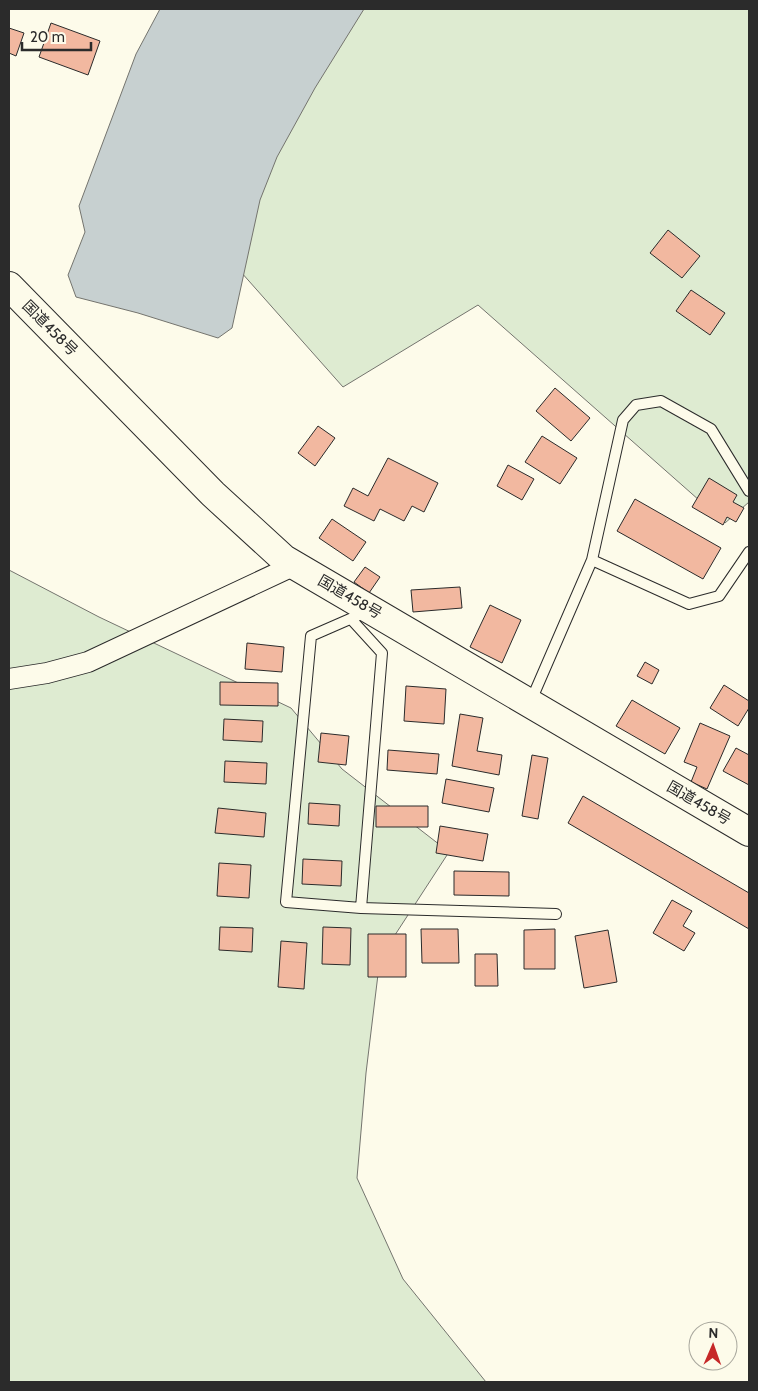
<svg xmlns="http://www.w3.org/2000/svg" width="758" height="1391" viewBox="0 0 758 1391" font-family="Cabin,'Noto Sans JP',sans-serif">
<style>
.green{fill:#deebd1;stroke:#74746e}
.water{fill:#c7d0d0;stroke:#74746e}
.building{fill:#f2b8a0;stroke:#2b2b2b}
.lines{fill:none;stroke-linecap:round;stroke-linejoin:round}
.lane-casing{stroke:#2b2b2b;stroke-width:12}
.street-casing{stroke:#2b2b2b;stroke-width:22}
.highway-casing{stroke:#2b2b2b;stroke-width:30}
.lane{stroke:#fdfbea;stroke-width:10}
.street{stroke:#fdfbea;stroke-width:20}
.highway{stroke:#fdfbea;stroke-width:28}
.labels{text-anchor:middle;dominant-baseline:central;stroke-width:4;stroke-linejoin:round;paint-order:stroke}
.street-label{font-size:15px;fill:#2b2b2b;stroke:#fdfbea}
</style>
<rect width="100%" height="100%" fill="#fdfbea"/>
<path class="green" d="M231,9H749V502L725,523L478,305L343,387L146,165Z
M9,570L99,617L291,708L342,769L449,852L380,958L366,1073L357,1178L403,1279L486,1382H9Z"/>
<path class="water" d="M160,9H364L315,88L277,157L260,200L232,328L218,338L138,313L76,297L68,275L85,232L79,206L136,54Z"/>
<path class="building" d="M51,23L100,41L88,75L39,57Z
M9,28L24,33L16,56L9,53Z
M668,230L700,256L682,278L650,253Z
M691,290L725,313L710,335L676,311Z
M555,388L590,418L571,441L536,411Z
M318,426L335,438L315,466L298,453Z
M542,436L577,458L560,484L525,462Z
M388,458L438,483L424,512L412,506L404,521L380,509L374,521L344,506L353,488L368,496Z
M508,465L534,479L522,500L497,486Z
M709,478L737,495L733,502L744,508L736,522L727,517L723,525L692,507Z
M635,499L721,548L703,579L617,531Z
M332,519L366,542L353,561L319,538Z
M365,567L380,577L369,593L354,582Z
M460,587L462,608L413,612L411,590Z
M490,605L521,620L502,663L470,647Z
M247,643L284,647L282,672L245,669Z
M645,662L659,670L652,684L637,676Z
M220,682L278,683V706L220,705Z
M724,685L749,701V708L738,726L710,708Z
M406,686L446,689L444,724L404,721Z
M632,700L680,728L665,754L616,726Z
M460,714L483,718L477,751L502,755L499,775L452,766Z
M224,719L263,721L262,742L223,740Z
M700,723L730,736L707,789L691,782L697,767L684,762Z
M321,733L349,736L346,765L318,762Z
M736,748L749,755V785L723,771Z
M388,750L439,754L437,774L387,770Z
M532,755L548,758L538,819L522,816Z
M225,761L267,763L266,784L224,782Z
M446,779L494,788L489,812L442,803Z
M583,796L749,893V929L568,823Z
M309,803L340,805L339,826L308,824Z
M376,806H428V827H376Z
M218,808L266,813L264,837L215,833Z
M440,826L488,834L483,861L436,853Z
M303,859L342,861L341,886L302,884Z
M219,863L251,865L249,898L217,896Z
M454,871L509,872V896L454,895Z
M672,900L692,911L683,926L695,933L684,951L653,933Z
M220,927L253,928L252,952L219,950Z
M323,927L351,928L350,965L322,964Z
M421,929H458L459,963H422Z
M555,929V969H524V930Z
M608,930L617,982L584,988L575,936Z
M368,934H406V977H368Z
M281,941L307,943L304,989L278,987Z
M475,954H497L498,986H475Z"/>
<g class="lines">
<g class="lane-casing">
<path id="lane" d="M592,560L689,604L719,596L749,552
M366,612L311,636L286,902L361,908L556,914
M351,619L382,653L361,908
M530,703L592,560L623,420L636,405L661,401L711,429L749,491"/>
</g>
<g class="street-casing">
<path id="street" d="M9,679L47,673L88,662L295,565"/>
</g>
<g class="highway-casing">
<path id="highway" d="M9,286L213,494L284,559L749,832"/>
</g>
<use href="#lane" class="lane"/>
<use href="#street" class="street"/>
<use href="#highway" class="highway"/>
</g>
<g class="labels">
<g class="street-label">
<text transform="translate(50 328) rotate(45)">国道458号</text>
<text transform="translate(350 597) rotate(30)">国道458号</text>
<text transform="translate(699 803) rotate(30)">国道458号</text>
</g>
</g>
<rect width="758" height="1391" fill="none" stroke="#2b2b2b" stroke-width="20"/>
<g transform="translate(713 1346) rotate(2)"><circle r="24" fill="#fdfbea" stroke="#a9a89e"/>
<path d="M0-4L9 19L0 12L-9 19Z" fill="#c62828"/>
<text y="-8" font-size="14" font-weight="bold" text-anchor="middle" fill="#2b2b2b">N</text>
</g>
<path d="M22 42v8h69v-8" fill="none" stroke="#2b2b2b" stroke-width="2.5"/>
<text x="30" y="42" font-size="15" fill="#2b2b2b" stroke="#fdfbea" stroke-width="4" paint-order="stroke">20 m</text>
</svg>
